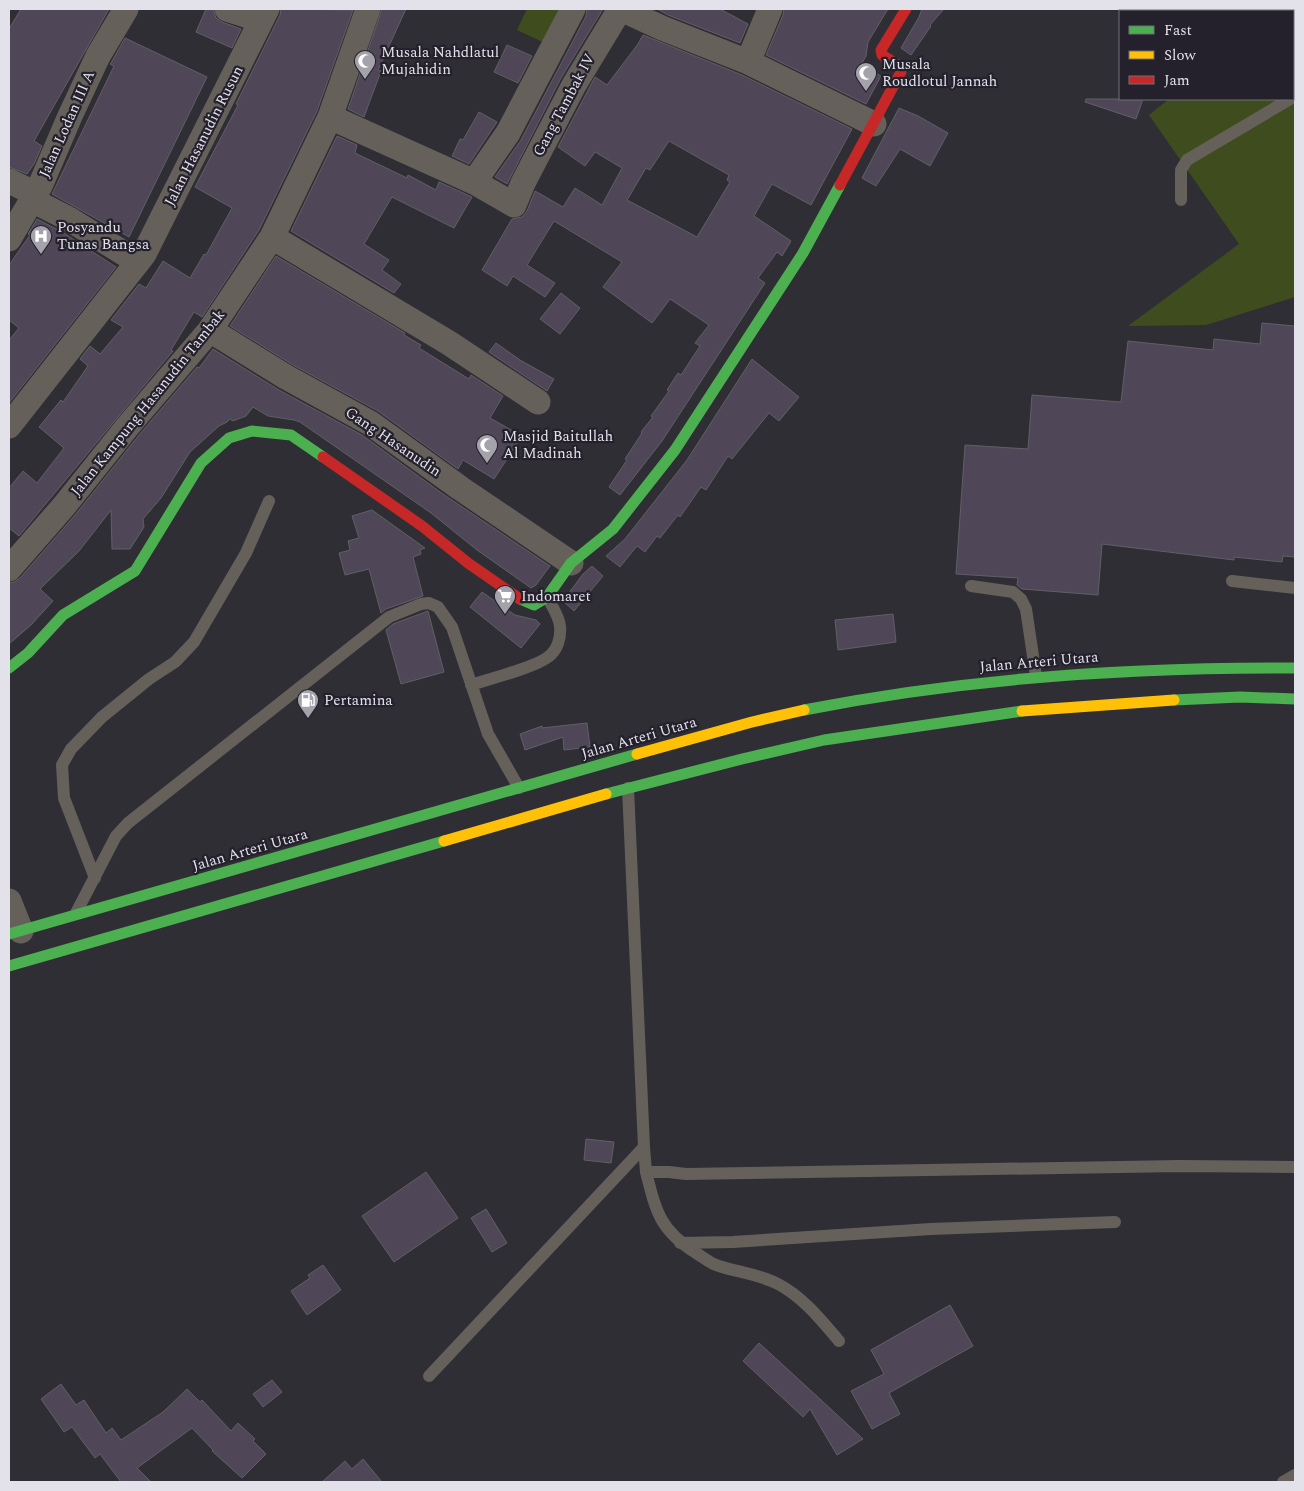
<svg xmlns="http://www.w3.org/2000/svg" width="1304" height="1491" viewBox="0 0 1304 1491" font-family="Spectral,serif">
<style>
.green{fill:#3f4d1e}
.building{fill:#4f4757;stroke:#615f65;fill-rule:evenodd}
.lines{fill:none;stroke-linecap:round;stroke-linejoin:round}
.lane{stroke:#65605a;stroke-width:12}
.street{stroke:#65605a;stroke-width:25}
.fast{stroke:#4caf50;stroke-width:11}
.slow{stroke:#ffc107;stroke-width:11}
.jam{stroke:#c62828;stroke-width:11}
.labels{text-anchor:middle;dominant-baseline:central;stroke-width:4.5;stroke-linejoin:round;paint-order:stroke}
.poi-label{font-size:15px;fill:#e3e1ea;stroke:#24212d;text-anchor:start}
.street-label{font-size:15px;fill:#e3e1ea;stroke:#24212d}
</style>
<rect width="100%" height="100%" fill="#2f2e35"/>
<path class="green" d="M527,9H570L551,46L517,30Z
M1293,23L1295,24V297L1206,325L1128,326L1239,244L1149,115L1169,99H1293Z"/>
<path class="building" d="M21,9H109L34,141L42,146L34,164L27,174L9,167V29Z
M206,9H213L216,18L222,22L241,29L232,48L196,32Z
M281,9L353,10L317,111L259,230L202,317L194,312L171,350L173,351L19,536L9,528V488L23,471L37,483L64,448L39,427L61,400L63,402L88,366L80,359L90,346L100,354L123,327L111,320L139,284L146,288L163,261L190,278L204,254L206,255L232,208L195,187L238,105L236,104L280,15Z
M382,9H406L378,70L381,71L364,117L348,109Z
M587,9H603L561,78L507,184L495,177L521,140L586,16Z
M657,9H720L748,24L740,43L668,15Z
M784,9H888L868,42L866,56L861,65L881,76L866,104L766,55L783,15Z
M922,9H944L930,25L931,26L911,55L901,48L919,17Z
M643,35L742,75L852,129L811,205L772,184L754,216L791,241L782,256L777,252L758,278L765,283L662,441L620,495L609,487L627,460L625,459L642,433L641,432L653,417L651,416L669,391L667,390L678,373L681,375L700,346L695,343L709,325L670,299L652,323L603,287L622,262L554,221L527,265L555,283L545,297L513,276L507,286L482,270L512,219L522,217L527,211L535,191L563,207L575,188L602,205L622,168L595,152L585,166L558,147L595,77L607,85L638,44ZM669,141L729,175L727,180L730,182L697,237L627,200L646,168L650,170Z
M125,38L207,77L129,237L52,194L114,66L110,64L111,63Z
M507,45L532,56L518,83L494,72Z
M1086,99H1143L1136,119L1085,102Z
M899,108L918,116L948,133L930,166L900,149L876,186L862,178Z
M479,112L497,122L469,164L452,156L460,139L463,140Z
M337,136L357,145L355,153L407,178L408,175L436,190L439,182L472,197L454,228L392,197L364,244L389,260L382,270L401,284L394,293L291,231Z
M37,219L62,232L116,267L9,403V340L19,328L9,320V265L30,235L28,234Z
M276,256L405,333L404,335L421,345L419,348L469,379L471,375L503,396L490,418L522,436L494,479L463,460L458,469L378,411L293,365L230,326Z
M561,293L580,308L560,334L540,319Z
M1262,323L1295,326V557L1283,556L1282,562L1234,557V560L1102,544L1098,595L1022,589L1017,585L1018,578L956,574L965,445L1028,449L1032,395L1121,402L1128,341L1213,350L1214,339L1260,344Z
M496,343L520,360L554,379L547,391L489,352Z
M213,349L279,390L362,435L443,494L550,566L536,585L531,588L477,550L431,513L300,422L294,420L268,416L253,407L246,416L233,421L230,419L227,422L219,426L190,452L161,498L143,519L144,527L130,549H112L111,510L79,551L40,589L53,601L31,625L9,644V583L14,582L20,578L75,515L139,435L197,367L199,368Z
M752,359L799,397L779,421L769,413L732,459L728,456L706,490L701,487L680,517L678,515L660,538L657,536L645,552L637,546L620,567L606,556L625,539L687,460Z
M372,510L425,548L420,550L421,554L413,557L423,596L386,609L381,613L369,569L345,575L339,553L350,550L348,541L359,538L352,516Z
M592,566L603,576L574,611L563,601L583,574Z
M482,592L515,615L536,620L540,624L521,648L470,607Z
M428,611L444,672L401,684L386,630L393,624Z
M893,614L896,642L838,650L835,620Z
M587,723L590,747L564,750L563,737L525,750L520,734L542,726V728Z
M586,1139L614,1142L611,1163L584,1160Z
M426,1172L458,1218L394,1262L362,1216Z
M486,1209L507,1243L492,1252L471,1218Z
M323,1265L341,1290L307,1315L291,1291L310,1278L308,1275Z
M950,1305L973,1346L889,1393L900,1414L872,1429L851,1391L884,1374L871,1350Z
M759,1343L820,1399L863,1439L837,1455L810,1409L803,1417L743,1361Z
M272,1380L282,1392L263,1407L253,1394Z
M61,1384L76,1405L84,1400L106,1433L112,1428L121,1440L163,1412L187,1389L200,1402L202,1400L231,1431L238,1423L255,1439L253,1441L266,1454L242,1478L212,1451L213,1450L192,1428L137,1468L151,1482H121L100,1454L95,1458L72,1427L64,1432L41,1399Z
M363,1459L382,1482H322L345,1461L352,1469Z"/>
<g class="lines">
<path class="lane" d="M1181,200V170L1187,160L1290,99
M1232,581L1295,588
M971,586L1013,592L1021,599L1026,609L1036,676
M471,685C489,679 536,667 548,657C558,650 561,637 560,626C559,616 552,606 547,597
M628,788L644,1147L646,1172H669L686,1174L1179,1166L1295,1167
M95,878L64,798L62,765L71,749L102,717L149,679L175,662L194,642L246,553L269,501
M76,913L116,836L128,823L389,617L421,604L429,603L438,607L452,627L488,734L519,788
M646,1172C656,1212 660,1230 696,1253C703,1257 709,1262 716,1265C736,1272 759,1274 778,1284C803,1297 821,1320 839,1341
M680,1243L733,1242L931,1229L1115,1222
M429,1376L644,1147
M1283,1482L1295,1475"/>
<path class="street" d="M227,9L261,20
M621,9L662,28L748,62L874,124
M1195,11L1196,9
M748,62L770,9
M330,117L474,182L514,205L523,183L574,85L620,9
M9,181L36,194
M474,182L508,133L573,9
M32,200L69,219L138,262
M272,237L449,343L538,402
M9,239L40,186L70,116L98,56L126,9
M210,330L286,377L370,423L460,488L571,563
M9,426L144,254L267,9
M9,569L64,506L128,426L210,330L272,237L330,117L368,9
M9,901L21,931"/>
<path class="fast" d="M520,599L534,605L547,597L571,563L613,529L675,450L803,253L840,185
M9,668L28,653L63,615L135,571L201,463L229,438L252,431L291,435L323,457
M1174,700L1240,697L1295,699
M804,710C966,678 1130,667 1295,668
M606,794L742,759L824,740L1022,711
M9,934L637,754
M9,966L444,841"/>
<path class="slow" d="M1022,711L1174,700
M637,754L752,722L804,710
M444,841L606,794"/>
<path class="jam" d="M840,185L901,72V67L882,55L881,50L906,9
M323,457L422,526L468,563L520,599"/>
</g>
<defs>
<g id="mosque-pin" transform="scale(1.125)"><path d="M0 17L-7.5 6A9.5 9.5 0 1 1 7.5 6Z" fill="#a4a2ab" stroke="#24212d"/><path d="M3.5-4.9A6 6 0 1 0 3.5 4.9A5 5 0 1 1 3.5-4.9Z" fill="#fff"/></g>
<g id="hospital-pin" transform="scale(1.125)"><path d="M0 17L-7.5 6A9.5 9.5 0 1 1 7.5 6Z" fill="#a4a2ab" stroke="#24212d"/><path d="M-5-5h3v3.5h4V-5h3V5h-3V1.5h-4V5h-3Z" fill="#fff"/></g>
<g id="supermarket-pin" transform="scale(1.125)"><path d="M0 17L-7.5 6A9.5 9.5 0 1 1 7.5 6Z" fill="#a4a2ab" stroke="#24212d"/><path d="M-6-5.5h2.5l.6 2H6L4.5 2H-2.5L-4.4-4H-6ZM-1.5 3.2a1.3 1.3 0 1 0 .1 0ZM3 3.2a1.3 1.3 0 1 0 .1 0Z" fill="#fff"/></g>
<g id="fuel-pin" transform="scale(1.125)"><path d="M0 17L-7.5 6A9.5 9.5 0 1 1 7.5 6Z" fill="#a4a2ab" stroke="#24212d"/><path d="M-5.5-6h7V0h2V4h1.3V-2.5L3-4.5l.8-.8L6-3V5H2.5V1h-1V6h-7ZM-4.2-4.7v3.2H.2V-4.7Z" fill="#fff"/></g>
</defs>
<g fill-rule="evenodd">
<use href="#mosque-pin" x="365" y="61"/>
<use href="#mosque-pin" x="866" y="73"/>
<use href="#hospital-pin" x="41" y="236"/>
<use href="#mosque-pin" x="487" y="445"/>
<use href="#supermarket-pin" x="505" y="596"/>
<use href="#fuel-pin" x="308" y="700"/>
</g>
<g class="labels">
<g class="poi-label">
<text x="381" y="52">Musala Nahdlatul<tspan x="381" dy="17">Mujahidin</tspan></text>
<text x="882" y="64">Musala<tspan x="882" dy="17">Roudlotul Jannah</tspan></text>
<text x="57" y="227">Posyandu<tspan x="57" dy="17">Tunas Bangsa</tspan></text>
<text x="503" y="436">Masjid Baitullah<tspan x="503" dy="17">Al Madinah</tspan></text>
<text x="521" y="596">Indomaret</text>
<text x="324" y="700">Pertamina</text>
</g>
<g class="street-label">
<text transform="translate(564 105) rotate(-62)">Gang Tambak IV</text>
<text transform="translate(67 124) rotate(-66)">Jalan Lodan III A</text>
<text transform="translate(204 136) rotate(-63)">Jalan Hasanudin Rusun</text>
<text transform="translate(148 403) rotate(-51)">Jalan Kampung Hasanudin Tambak</text>
<text transform="translate(393 442) rotate(34)">Gang Hasanudin</text>
<text transform="translate(1039 662) rotate(-5)">Jalan Arteri Utara</text>
<text transform="translate(639 738) rotate(-16)">Jalan Arteri Utara</text>
<text transform="translate(250 850) rotate(-16)">Jalan Arteri Utara</text>
</g>
</g>
<rect width="1304" height="1491" fill="none" stroke="#e3e1ea" stroke-width="20"/>
<rect x="1119" y="10" width="175" height="90" fill="#24212d" stroke="#706e79"/>
<rect x="1129" y="26" width="25" height="8" fill="#4caf50" stroke="#706e79"/>
<text x="1164" y="35" font-size="15" fill="#e3e1ea">Fast</text>
<rect x="1129" y="51" width="25" height="8" fill="#ffc107" stroke="#706e79"/>
<text x="1164" y="60" font-size="15" fill="#e3e1ea">Slow</text>
<rect x="1129" y="76" width="25" height="8" fill="#c62828" stroke="#706e79"/>
<text x="1164" y="85" font-size="15" fill="#e3e1ea">Jam</text>
</svg>
